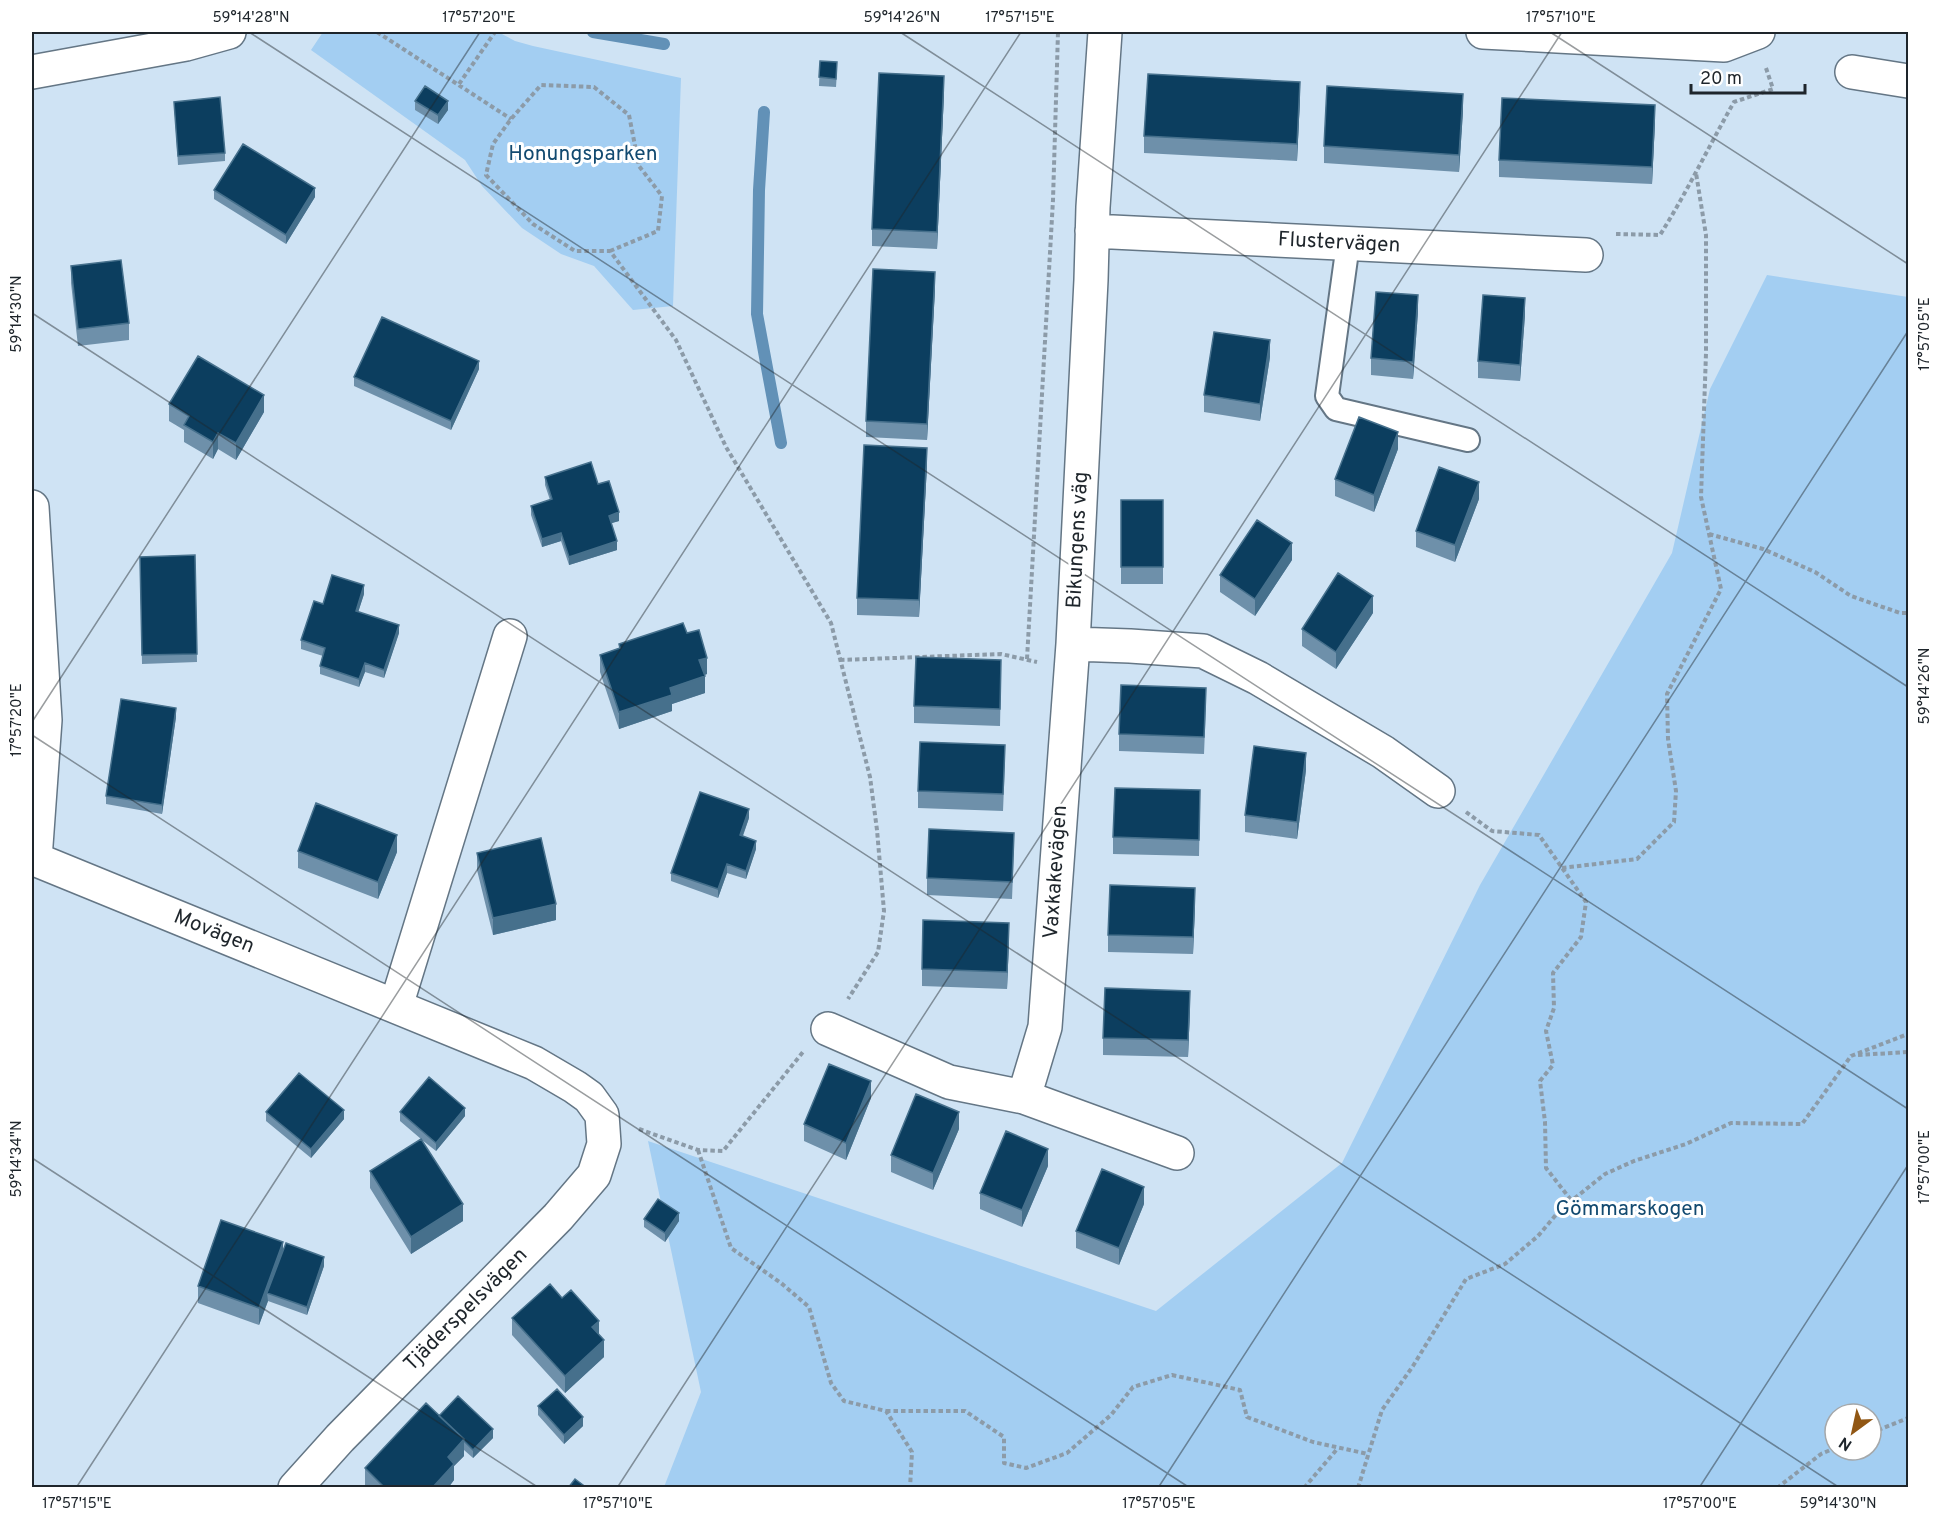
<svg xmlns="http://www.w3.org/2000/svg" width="1940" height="1519" viewBox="0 0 1940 1519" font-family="Overpass,sans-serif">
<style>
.green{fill:#a3cef2;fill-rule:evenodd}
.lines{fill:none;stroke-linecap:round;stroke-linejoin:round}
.stream{stroke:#6291b7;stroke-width:12}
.service-casing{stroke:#647685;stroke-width:26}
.minor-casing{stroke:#647685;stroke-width:36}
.path{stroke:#8c9ba8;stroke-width:4;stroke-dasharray:4.5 3;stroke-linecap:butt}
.service{stroke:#fff;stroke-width:22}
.minor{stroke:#fff;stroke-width:33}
.wall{fill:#6e90aa}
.shaded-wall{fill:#46708c}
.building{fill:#0c3e5f;stroke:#46708c;stroke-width:1.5}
.ticks{fill:none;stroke:#1e252b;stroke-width:1.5;stroke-opacity:0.45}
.labels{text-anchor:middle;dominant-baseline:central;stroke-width:6;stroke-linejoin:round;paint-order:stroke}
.park-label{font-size:21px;fill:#124a70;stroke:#fff}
.street-label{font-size:21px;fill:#1e252b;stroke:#fff}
.neatline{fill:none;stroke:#1e252b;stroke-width:2}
.ticks-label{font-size:15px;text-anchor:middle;fill:#1e252b}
</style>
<rect width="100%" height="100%" fill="#cfe3f4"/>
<path class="green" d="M323,32H498L515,41L533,46L681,78L673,306L633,310L594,266L561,254L522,228L482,186L465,160L311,50Z
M1767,275L1908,297V1487H664L701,1392L648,1141L1156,1311L1342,1163L1480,885L1672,553L1710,389ZM1835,1414H1871V1450H1835Z"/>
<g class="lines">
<path class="stream" d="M593,32L664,44
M764,112L759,190L757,314L781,443"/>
<g class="service-casing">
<path id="service" d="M1348,244L1327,396L1336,409L1468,440"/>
</g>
<g class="minor-casing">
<path id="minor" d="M1105,32L1093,207L1091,280L1073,644L1130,646L1203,651L1258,678L1383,752L1438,791
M1483,32L1724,45L1758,32
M32,72L186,44L229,32
M1852,72L1908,81
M1092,231L1586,255
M32,507L45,720L35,859
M32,858L534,1063L575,1087L589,1097L602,1115L604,1144L594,1175L558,1217L340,1438L295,1488
M396,1006L510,636
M828,1029L949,1082L1024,1097L1177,1153
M1024,1097L1045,1027L1073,644"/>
</g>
<path class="path" d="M377,32L511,119
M459,84L495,32
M1616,234L1660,235C1687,192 1709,146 1734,102L1773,89L1766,68
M610,251L658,231L662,196L639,166L629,115L594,87L541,85L511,119L493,144L486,175L533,224L575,251H610L676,340L726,447L831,623L870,777L877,830L884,911L878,952L848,999
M1709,534L1763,549L1815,572L1851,596L1900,613H1908
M1027,659L1053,200L1058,32
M840,660L1001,654L1037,662
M1466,812L1492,831L1539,835L1586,902L1581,937L1553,973L1554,1008L1546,1031L1553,1065L1540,1081L1545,1122L1546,1168L1571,1200
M1562,868L1637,859L1674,822L1676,791L1668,739L1667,694L1721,589L1701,497L1706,353V235L1696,173
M1858,1055L1908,1052
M639,1129L698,1150L723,1151L803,1052
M698,1150L731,1248L781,1283L809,1307L831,1383L844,1401L886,1411L912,1452L910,1488
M886,1411H965L1004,1437V1463L1026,1468L1067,1453L1111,1415L1133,1387L1172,1375L1240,1390L1247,1417L1313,1442L1368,1454
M1871,1433L1908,1418
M1304,1488L1338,1448
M1358,1488L1382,1410L1413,1366L1466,1279L1505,1264L1538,1236L1560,1210L1605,1174L1634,1161L1686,1144L1731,1123L1802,1124L1851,1056L1908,1034
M1777,1488L1821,1454L1835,1448"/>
<use href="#service" class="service"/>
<use href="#minor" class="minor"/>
</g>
<path class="wall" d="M820,61L837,71L836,87L819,86Z
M944,93L937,249L872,246V229Z
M1300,99L1297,161L1144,153V136Z
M415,101L448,110L438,124L415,110Z
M174,102L225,153V161L178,165Z
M1463,111L1459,172L1324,163V146Z
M1655,122L1652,184L1499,177V160Z
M214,190L315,197L286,244L214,199Z
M71,266L129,323V340L78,346L71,283Z
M935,289L927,440L866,437V421Z
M1418,312L1413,379L1371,375V358Z
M1525,315L1520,381L1478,378V361Z
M1270,357L1260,421L1204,412V395Z
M479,369L451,430L354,386V377Z
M169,404L264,412L236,460L218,449L213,459L184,442V430L169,421Z
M1398,449L1374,512L1335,496V479Z
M927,465L919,617L857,615V598Z
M545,477L619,521L611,523L617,550L569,565L561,541L542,547L531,515V506L550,500L545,485Z
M1479,499L1455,562L1416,547V531Z
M1121,500H1163V584H1121Z
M195,555L197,662L142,664L140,557Z
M1292,560L1255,616L1220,592V575Z
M364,594L358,612L399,633L384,678L365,672L359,687L320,674V666L323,656L301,649V640L323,604Z
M1373,613L1336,669L1302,646V629Z
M687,633L707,674L704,675L705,693L672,704V711L619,729L600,672V655L619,648V644Z
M1001,676L1000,726L914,723V706Z
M1206,705L1204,754L1119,751V734Z
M176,717L162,814L106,804V796Z
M1005,762L1003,811L918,808V791Z
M1306,770L1297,839L1245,832V815Z
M1200,807L1199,856L1113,854V837Z
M749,818L743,836L756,849L746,879L727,873L718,898L671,881V873Z
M1014,850L1012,899L927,895V878Z
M298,851L397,852L378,899L298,868Z
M477,853L556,920L493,935L477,870Z
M1195,905L1193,954L1108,952V935Z
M1009,940L1007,989L922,986V969Z
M1190,1008L1188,1057L1103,1055V1038Z
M871,1098L846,1160L804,1141V1124Z
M266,1112L344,1119L311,1158L266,1121Z
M400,1112L465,1116L436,1151L422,1140L463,1221L411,1254L370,1188V1171L421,1139L400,1121Z
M959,1129L933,1190L891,1172V1155Z
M1048,1166L1022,1227L980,1209V1193Z
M1144,1204L1119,1265L1076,1248V1231Z
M644,1219L679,1221L665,1242L644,1227Z
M283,1250L324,1266L307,1315L268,1301L259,1325L198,1303V1286Z
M562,1298L599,1335L604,1357L565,1393L512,1335V1318Z
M538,1406L583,1426L564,1444L538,1415Z
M439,1416L493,1438L473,1458L464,1450V1456L454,1466V1480L448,1488H367L365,1485V1468Z"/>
<path class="shaded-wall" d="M944,76V93L937,249V232Z
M1300,82V99L1297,161V144Z
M1463,94V111L1459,172V155Z
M448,101V110L438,124V115Z
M1655,105V122L1652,184V167Z
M315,188V197L286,244V235Z
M935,272V289L927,440V424Z
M1418,295V312L1413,379V362Z
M1525,298V315L1520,381V365Z
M1270,340V357L1260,421V404Z
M479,361V369L451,430V421Z
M264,395V412L236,460V443Z
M1398,432V449L1374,512V495Z
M218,433V449L213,459V442Z
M927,448V465L919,617V600Z
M1479,482V499L1455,562V545Z
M619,512V521L609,524V516Z
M561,533V541L542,547V539Z
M617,541V550L569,565V557Z
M1292,543V560L1255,616V599Z
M364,585V594L356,619V611Z
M1373,596V613L1336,669V652Z
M399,625V633L384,678V670Z
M707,658V674L699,677V660Z
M365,663V672L359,687V679Z
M705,676V693L672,704V711L619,729V712L670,688Z
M176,708V717L162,814V805Z
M1306,753V770L1297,839V822Z
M749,809V818L740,843V835Z
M397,835V852L378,899V882Z
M756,841V849L746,879V871Z
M727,864V873L718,898V889Z
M1195,888V905L1193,954V937Z
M556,904V920L493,935V918Z
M1009,923V940L1007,989V972Z
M1190,991V1008L1188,1057V1040Z
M871,1081V1098L846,1160V1143Z
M465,1108V1116L436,1151V1143Z
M344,1110V1119L311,1158V1149Z
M959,1112V1129L933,1190V1173Z
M1048,1149V1166L1022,1227V1210Z
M1144,1187V1204L1119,1265V1248Z
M463,1204V1221L411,1254V1237Z
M679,1213V1221L665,1242V1233Z
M283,1242V1259L267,1293L268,1301L259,1325V1308Z
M324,1257V1266L307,1315V1307Z
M599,1321V1338L592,1327Z
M604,1340V1357L565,1393V1376Z
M583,1417V1426L564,1444V1435Z
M493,1429V1438L473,1458V1450Z
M464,1439V1456L454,1466V1480L448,1488H432L448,1457Z"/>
<path class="building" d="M820,61L837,62L836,79L819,77Z
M879,73L944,76L937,232L872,229Z
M1148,74L1300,82L1297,144L1144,136Z
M425,86L448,101L438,115L415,101Z
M1327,86L1463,94L1459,155L1324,146Z
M220,97L225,153L178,156L174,102Z
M1502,98L1655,105L1652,167L1499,160Z
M243,144L315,188L286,235L214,190Z
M121,260L129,323L78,329L71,266Z
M873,269L935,272L927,424L866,421Z
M1376,292L1418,295L1413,362L1371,358Z
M1483,295L1525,298L1520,365L1478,361Z
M382,317L479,361L451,421L354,377Z
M1214,332L1270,340L1260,404L1204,395Z
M198,356L264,395L236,443L218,433L213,442L184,425L189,416L169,404Z
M1359,417L1398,432L1374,495L1335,479Z
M864,445L927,448L919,600L857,598Z
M591,462L598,484L609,481L619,512L609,516L617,541L569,557L561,533L542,539L531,506L552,499L545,477Z
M1439,467L1479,482L1455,545L1416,531Z
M1121,500H1163V567H1121Z
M1257,520L1292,543L1255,599L1220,575Z
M195,555L197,654L142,655L140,557Z
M1338,573L1373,596L1336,652L1302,629Z
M332,575L364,585L356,611L399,625L384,670L365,663L359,679L320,666L325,648L301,640L314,601L323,604Z
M683,623L687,633L699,630L707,658L699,660L705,676L670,688L672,695L619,712L600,655L620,648L619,644Z
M916,657L1001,660L1000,709L914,706Z
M1121,685L1206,688L1204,737L1119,734Z
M121,699L176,708L162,805L106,796Z
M920,742L1005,745L1003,794L918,791Z
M1254,746L1306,753L1297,822L1245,815Z
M1115,788L1200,790L1199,840L1113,837Z
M700,792L749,809L740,835L756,841L746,871L727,864L718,889L671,873Z
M316,803L397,835L378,882L298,851Z
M929,829L1014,833L1012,882L927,878Z
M541,838L556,904L493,918L477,853Z
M1110,885L1195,888L1193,937L1108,935Z
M923,920L1009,923L1007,972L922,969Z
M1105,988L1190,991L1188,1040L1103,1038Z
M829,1064L871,1081L846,1143L804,1124Z
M299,1073L344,1110L311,1149L266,1112Z
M429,1077L465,1108L436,1143L400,1112Z
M916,1094L959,1112L933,1173L891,1155Z
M1006,1131L1048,1149L1022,1210L980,1193Z
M421,1139L463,1204L411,1237L370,1171Z
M1102,1169L1144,1187L1119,1248L1076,1231Z
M658,1199L679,1213L665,1233L644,1219Z
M221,1220L283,1242L259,1308L198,1286Z
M286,1243L324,1257L307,1307L267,1293Z
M550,1284L562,1298L571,1290L599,1321L592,1327L604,1340L565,1376L512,1318Z
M557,1389L583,1417L564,1435L538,1406Z
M458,1396L493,1429L473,1450L464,1441V1439L439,1416Z
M426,1403L464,1439L448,1457L454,1464L432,1488H418L417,1487L416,1488H385L365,1468Z
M575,1479L587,1488H568Z"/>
<path class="ticks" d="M249,32L1908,1109M900,32L1908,687M1550,32L1908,264M32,313L1840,1488M32,722L480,32M32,735L1190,1488M32,1158L539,1488M76,1488L1021,32M617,1488L1562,32M1158,1488L1908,331M1699,1488L1908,1165"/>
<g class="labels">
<g class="park-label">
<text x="583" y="154">Honungsparken</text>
<text x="1630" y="1209">Gömmarskogen</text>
</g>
<g class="street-label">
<text transform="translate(1339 243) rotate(3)">Flustervägen</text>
<text transform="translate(1078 540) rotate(-87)">Bikungens väg</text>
<text transform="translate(1056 872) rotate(-86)">Vaxkakevägen</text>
<text transform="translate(214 932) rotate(22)">Movägen</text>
<text transform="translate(466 1310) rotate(-45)">Tjäderspelsvägen</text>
</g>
</g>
<rect width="1940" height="1519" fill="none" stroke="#ffffff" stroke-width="66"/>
<g transform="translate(1853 1432) rotate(213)"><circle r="28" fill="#ffffff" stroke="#a5a8aa" stroke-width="1.5"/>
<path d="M0-4.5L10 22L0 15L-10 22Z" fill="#915714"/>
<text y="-9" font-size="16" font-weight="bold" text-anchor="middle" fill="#1e252b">N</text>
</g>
<path d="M1691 84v9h114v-9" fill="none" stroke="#1e252b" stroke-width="3"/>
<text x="1700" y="84" font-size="18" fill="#1e252b" stroke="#ffffff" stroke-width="4.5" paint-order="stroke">20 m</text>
<rect x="33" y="33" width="1874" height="1453" class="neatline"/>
<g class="ticks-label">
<text x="251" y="22">59°14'28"N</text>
<text x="479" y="22">17°57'20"E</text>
<text x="902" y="22">59°14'26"N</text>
<text x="1020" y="22">17°57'15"E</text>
<text x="1561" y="22">17°57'10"E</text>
<text transform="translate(16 314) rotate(-90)" y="5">59°14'30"N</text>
<text transform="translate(1924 334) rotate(-90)" y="5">17°57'05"E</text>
<text transform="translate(1924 686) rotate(-90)" y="5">59°14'26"N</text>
<text transform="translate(16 720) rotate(-90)" y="5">17°57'20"E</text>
<text transform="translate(16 1159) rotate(-90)" y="5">59°14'34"N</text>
<text transform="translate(1924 1167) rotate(-90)" y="5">17°57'00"E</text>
<text x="77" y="1508">17°57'15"E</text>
<text x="618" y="1508">17°57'10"E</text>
<text x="1159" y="1508">17°57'05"E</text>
<text x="1700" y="1508">17°57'00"E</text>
<text x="1838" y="1508">59°14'30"N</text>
</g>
</svg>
